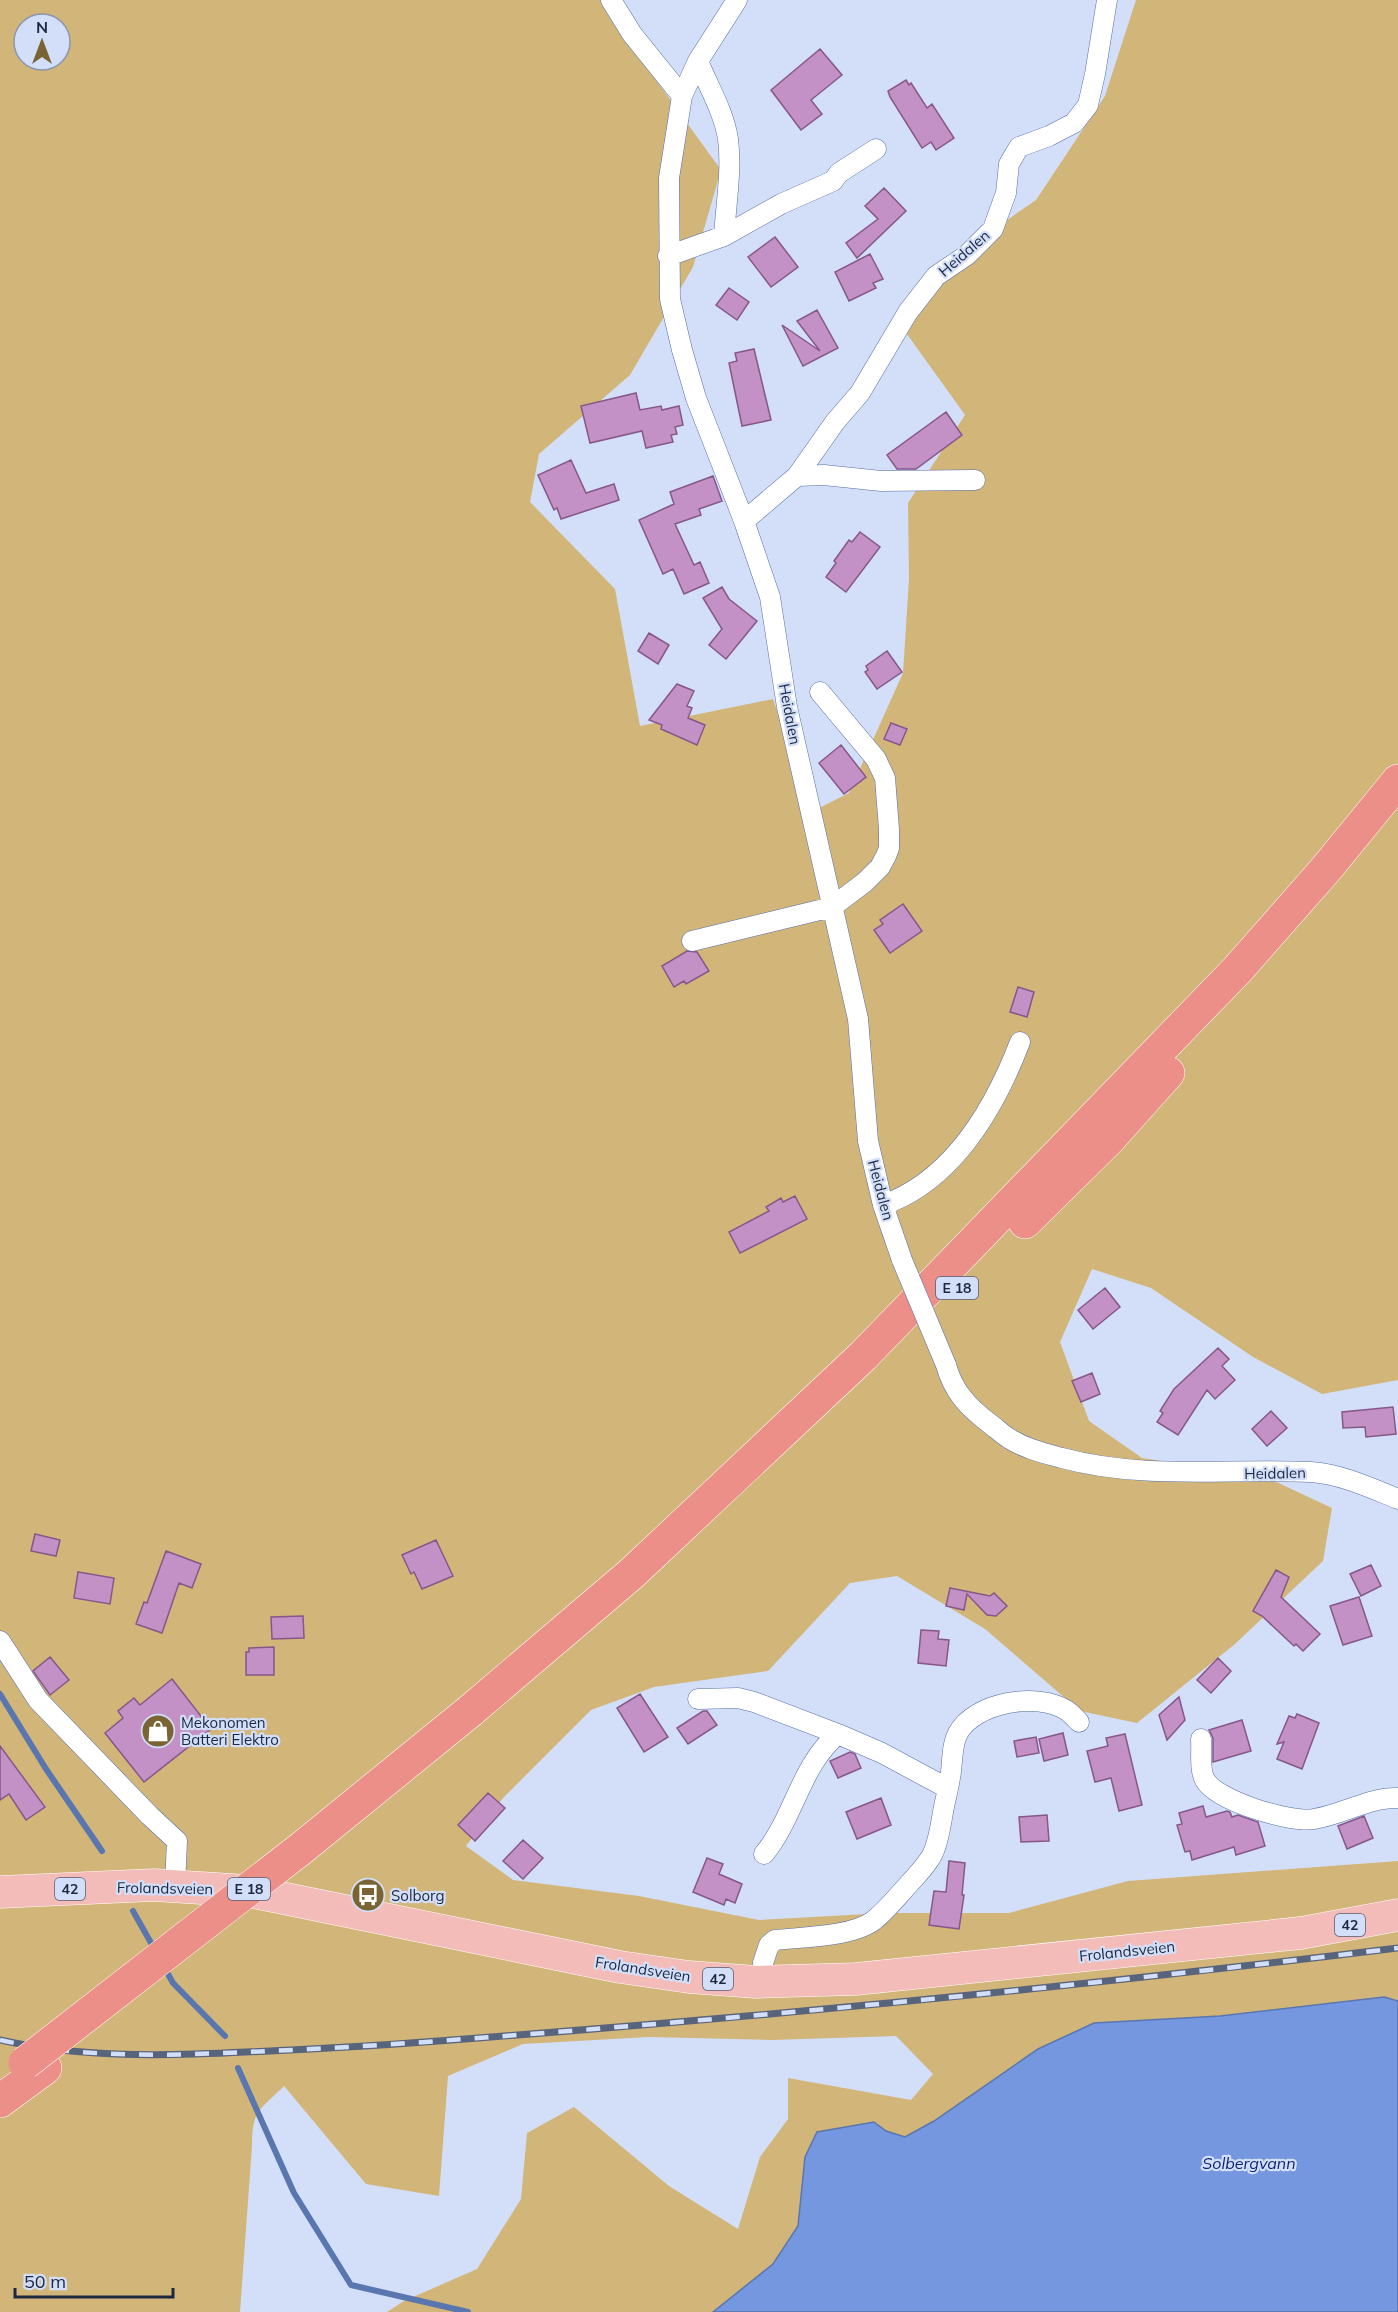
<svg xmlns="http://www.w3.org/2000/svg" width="1398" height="2312" viewBox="0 0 1398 2312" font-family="Mulish,sans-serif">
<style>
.green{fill:#d2b579;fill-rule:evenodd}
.water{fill:#7597df;stroke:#5a76af;stroke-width:1.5}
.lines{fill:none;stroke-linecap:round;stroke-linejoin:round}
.stream{stroke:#5a76af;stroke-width:6}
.building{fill:#c391c6;stroke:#865789;stroke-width:1.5}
.street-casing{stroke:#546ea7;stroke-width:21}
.primary-casing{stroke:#fff;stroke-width:33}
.highway-casing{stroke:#fff;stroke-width:34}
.street{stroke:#fff;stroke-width:20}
.primary{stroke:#f4bcb8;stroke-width:32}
.highway{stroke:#ec8f89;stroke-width:33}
.rail-casing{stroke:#58647c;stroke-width:7}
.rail{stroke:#d3dff9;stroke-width:4.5;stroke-dasharray:14;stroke-linecap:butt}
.street-bridge-casing{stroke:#546ea7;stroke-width:21;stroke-linecap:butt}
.highway-bridge-casing{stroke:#fff;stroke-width:34;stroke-linecap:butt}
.street-bridge{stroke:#fff;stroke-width:20}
.highway-bridge{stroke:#ec8f89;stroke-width:33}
.labels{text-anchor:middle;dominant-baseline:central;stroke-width:4.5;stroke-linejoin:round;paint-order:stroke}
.shield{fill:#d3dff9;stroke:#535f77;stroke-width:1.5}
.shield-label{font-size:14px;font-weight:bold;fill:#1c283f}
.street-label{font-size:15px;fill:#1c283f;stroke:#d3dff9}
.poi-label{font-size:15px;fill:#1c283f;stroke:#d3dff9;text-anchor:start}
.water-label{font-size:16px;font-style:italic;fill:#0a2679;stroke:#d3dff9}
</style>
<rect width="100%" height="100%" fill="#d3dff9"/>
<path class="green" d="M0,0H604L648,69L721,170L693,267L630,375L539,454L530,502L615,589L640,726L773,699L809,800L815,810L849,793L903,673L909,579L908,503L965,415L904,330L936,269L1036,200L1105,96L1136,0H1398V1380L1322,1394L1253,1357L1151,1288L1092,1269L1060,1342L1089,1421L1142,1458L1266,1477L1332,1508L1323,1561L1235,1644L1137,1723L1080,1711L985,1629L897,1576L850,1583L768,1671L654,1687L591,1710L503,1798L466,1846L513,1880L639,1896L759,1920L886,1913H1009L1128,1881L1398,1861V2001L1384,1997L1220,2016L1094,2023L905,2138L886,2131L874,2122L805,2157L798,2226L773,2264L713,2312H387L404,2301L477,2269L521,2199L527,2133L574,2107L669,2186L738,2229L760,2157L788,2119V2078L911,2100L933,2074L896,2036L772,2040L649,2037L523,2044L448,2076L439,2196L366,2184L284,2086C259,2111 252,2110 252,2146L240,2312H0ZM24,24H60V60H24Z"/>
<path class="water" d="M1384,1997L1398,2001V2312H713L773,2264L798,2226L805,2157L817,2132L874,2122L886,2131L905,2137L934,2121L1038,2049L1094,2023L1220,2016Z"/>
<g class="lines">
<path class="stream" d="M0,1694L46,1769L102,1851
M133,1911L155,1950
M164,1967L173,1983L225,2036
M238,2068L294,2193L351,2285L468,2312"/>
</g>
<path class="building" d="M820,49L842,75L811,100L822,114L801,130L771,90Z
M906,80L909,85L911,83L927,108L932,104L954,138L936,150L931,142L922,148L890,97L888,91Z
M884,188L906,211L857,258L846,243L878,219L865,206Z
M775,237L798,267L771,287L748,257Z
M870,254L883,279L873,283L876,288L849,301L835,272Z
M729,288L749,302L737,320L716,305Z
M817,310L838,348L803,366L782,325L820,351L797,321Z
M754,349L771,420L742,426L729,363L737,361L735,353Z
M636,393L640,410L661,406L662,410L679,406L683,425L675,427L677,434L671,435L673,442L646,448L642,431L590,443L581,406Z
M946,412L962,435L916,469H897L887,455Z
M571,460L586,493L614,484L619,500L561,519L557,508L554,510L538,475Z
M713,476L722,501L699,509L701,515L675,524L694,565L700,562L709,583L684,594L673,569L663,574L639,520L674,504L670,492Z
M860,532L880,547L846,592L826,577L836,563L834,561L849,540L852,542Z
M722,587L729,599L757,621L726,659L709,645L722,629L703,598Z
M649,633L669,645L658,664L638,651Z
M887,651L902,672L877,689L865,672L868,670L866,666Z
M677,684L694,691L687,706L692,708L688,718L705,725L697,745L661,729L662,725L649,720Z
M891,723L907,729L900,745L884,739Z
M841,745L866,777L844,794L819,763Z
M903,904L922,931L890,953L874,930L883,924L880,920Z
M687,951L697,952L709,971L686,984L684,981L674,987L662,966Z
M1018,987L1034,992L1027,1017L1010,1012Z
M795,1196L807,1219L740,1253L729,1232L769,1211L766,1207L781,1198L783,1202Z
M1105,1288L1120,1307L1093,1329L1078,1310Z
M1218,1348L1229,1359L1222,1366L1235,1380L1215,1399L1207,1390L1178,1435L1157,1422L1163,1413L1160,1411L1174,1389Z
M1092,1373L1100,1394L1081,1402L1072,1381Z
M1393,1407L1396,1434L1366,1437L1365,1427L1343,1428L1342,1412Z
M1271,1411L1287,1428L1267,1446L1252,1429Z
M35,1534L60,1540L56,1556L31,1551Z
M436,1540L453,1576L422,1589L414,1572L411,1574L402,1555Z
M166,1551L201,1564L192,1588L179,1583L162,1633L136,1624L144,1602L147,1603Z
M1371,1565L1381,1586L1361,1596L1350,1574Z
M1276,1570L1289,1577L1281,1597L1320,1634L1303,1651L1296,1644L1294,1646L1262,1616L1253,1611Z
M78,1572L114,1578L110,1604L74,1598Z
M950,1588L990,1596L994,1593L1007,1606L996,1616L987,1615L967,1594L964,1610L946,1606Z
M1359,1597L1372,1636L1343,1645L1330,1606Z
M303,1616L304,1638L272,1639L271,1617Z
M921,1630L939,1631L938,1639L949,1640L946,1666L918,1663Z
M274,1647V1675H246V1652H249V1648Z
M50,1657L69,1680L50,1695L33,1671Z
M1218,1658L1231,1671L1211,1693L1197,1680Z
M172,1679L211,1729L144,1782L105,1733L123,1718L118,1711L134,1698L140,1705Z
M640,1694L668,1737L644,1752L617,1708Z
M1179,1697L1185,1720L1167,1740L1159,1715Z
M703,1711H707L717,1725L688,1744L677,1728Z
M1297,1714L1319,1723L1302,1769L1277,1759L1284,1742L1277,1744L1289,1716L1295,1718Z
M1242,1720L1251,1751L1213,1762V1738L1209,1730Z
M1063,1733L1068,1755L1044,1761L1039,1739Z
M1125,1734L1142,1805L1119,1811L1111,1778L1095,1782L1087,1751L1108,1746L1106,1738Z
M1036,1737L1039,1753L1017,1757L1014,1741Z
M0,1746L45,1807L26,1820L9,1794L0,1800Z
M850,1752L855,1754L861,1768L838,1778L830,1761Z
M488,1793L505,1808L475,1841L458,1825Z
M881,1798L891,1825L857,1839L846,1812Z
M1203,1806L1206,1817L1227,1811L1230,1812L1232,1817L1238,1815L1258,1822L1265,1846L1236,1855L1234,1847L1192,1860L1190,1851L1185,1852L1177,1825L1182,1824L1179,1813Z
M1047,1815L1049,1841L1021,1842L1019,1817Z
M1364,1816L1373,1838L1347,1849L1338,1826Z
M523,1840L543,1858L523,1879L503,1861Z
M707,1858L723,1864L719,1874L742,1884L735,1903L726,1899L724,1905L693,1892Z
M949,1861L965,1863L962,1895H964L959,1929L929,1925L934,1891L946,1892Z"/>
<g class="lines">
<g class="street-casing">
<path id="street" d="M611,0L632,34L682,96
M737,0L698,61L682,96L669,178L670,299L682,350L696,398L744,521L770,597L787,707L858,1019L868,1141L883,1205L902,1260
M698,61C708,86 724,112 728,139C732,170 726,204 724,236
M668,256L724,236L781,204L833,181L839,173L876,149
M797,476L824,475L881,481L975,480
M744,521L797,476L835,422L860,393L908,312L936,276L967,255L993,229L1006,193L1009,164L1019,147L1049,136L1074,123L1088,105L1095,74L1107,0
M692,941L832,907L865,882L880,867L886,856L889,848V829L885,778L876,759L820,692
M883,1205C954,1180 995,1107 1020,1042
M946,1365C953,1391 968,1407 989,1423C996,1428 1003,1435 1010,1439C1026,1449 1044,1453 1062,1458C1144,1480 1227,1468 1311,1472C1341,1474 1371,1488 1398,1499
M0,1641L38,1700L150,1816L177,1841L175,1886
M698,1699L738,1698L754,1702L838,1734L882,1753L947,1788
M1201,1739C1202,1751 1199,1770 1205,1780C1217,1801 1290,1823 1314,1819C1342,1815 1369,1797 1398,1798
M764,1854C794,1818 801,1764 838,1734
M763,1963L769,1945L775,1940C802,1937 851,1937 873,1921C886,1911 897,1897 908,1885C933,1858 936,1854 942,1818C944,1804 948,1791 950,1778C953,1763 951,1746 958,1733C975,1702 1037,1692 1066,1710C1071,1713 1075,1718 1079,1722"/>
</g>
<g class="primary-casing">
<path id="primary" d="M0,1892L154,1885L248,1891L620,1967L689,1977L756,1982L856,1979L1301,1933L1398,1915"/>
</g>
<g class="highway-casing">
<path id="highway" d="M1025,1222L1109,1139L1168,1073
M470,1711L631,1574L863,1356L1238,969L1326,869L1398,781
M0,2101L45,2068"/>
</g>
<use href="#street" class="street"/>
<use href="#primary" class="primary"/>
<use href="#highway" class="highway"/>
<g class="rail-casing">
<path id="rail" d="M0,2040C80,2058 164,2056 246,2052C323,2049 401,2044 478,2038C786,2015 1092,1985 1398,1948"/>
</g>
<use href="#rail" class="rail"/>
<g class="street-bridge-casing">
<path id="street-bridge" d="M902,1260L946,1365"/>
</g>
<g class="highway-bridge-casing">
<path id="highway-bridge" d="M25,2063L303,1847L470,1711"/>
</g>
<use href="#street-bridge" class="street-bridge"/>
<use href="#highway-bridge" class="highway-bridge"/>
</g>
<defs>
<g id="shop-disc" transform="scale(1.725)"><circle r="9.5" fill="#7a6434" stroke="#d3dff9"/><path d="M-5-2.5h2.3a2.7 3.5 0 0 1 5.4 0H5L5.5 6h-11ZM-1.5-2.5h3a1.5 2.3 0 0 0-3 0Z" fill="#fff"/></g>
<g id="bus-disc" transform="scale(1.725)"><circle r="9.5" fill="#7a6434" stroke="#d3dff9"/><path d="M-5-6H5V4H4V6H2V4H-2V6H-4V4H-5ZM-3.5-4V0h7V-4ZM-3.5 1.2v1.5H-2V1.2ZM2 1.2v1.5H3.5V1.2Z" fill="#fff"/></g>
</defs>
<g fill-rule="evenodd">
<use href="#shop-disc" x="158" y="1731"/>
<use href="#bus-disc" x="368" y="1895"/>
</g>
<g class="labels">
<g class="shield">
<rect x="936" y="1277" width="42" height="22" rx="4.5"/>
<rect x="55" y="1878" width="30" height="22" rx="4.5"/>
<rect x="228" y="1878" width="42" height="22" rx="4.5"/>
<rect x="1335" y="1914" width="30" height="22" rx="4.5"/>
<rect x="703" y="1968" width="30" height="22" rx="4.5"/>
</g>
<g class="shield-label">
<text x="957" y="1288">E 18</text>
<text x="70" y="1889">42</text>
<text x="249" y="1889">E 18</text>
<text x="1350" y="1925">42</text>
<text x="718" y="1979">42</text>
</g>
<g class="street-label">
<text transform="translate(964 253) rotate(-41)">Heidalen</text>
<text transform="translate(790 714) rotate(79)">Heidalen</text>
<text transform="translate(881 1190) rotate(75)">Heidalen</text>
<text transform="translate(1275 1473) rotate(-1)">Heidalen</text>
<text transform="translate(165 1888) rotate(1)">Frolandsveien</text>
<text transform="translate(1127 1951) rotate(-6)">Frolandsveien</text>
<text transform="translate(643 1969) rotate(9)">Frolandsveien</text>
</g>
<g class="poi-label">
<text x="181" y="1722">Mekonomen<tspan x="181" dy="17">Batteri Elektro</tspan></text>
<text x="391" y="1895">Solborg</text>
</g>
<g class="water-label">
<text x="1249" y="2163">Solbergvann</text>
</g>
</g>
<g transform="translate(42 42)"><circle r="28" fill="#d3dff9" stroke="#8a96af" stroke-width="1.5"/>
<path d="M0-4.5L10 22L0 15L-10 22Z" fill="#7a6434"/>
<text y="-9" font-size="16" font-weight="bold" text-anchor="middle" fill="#1c283f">N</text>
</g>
<path d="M15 2288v9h158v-9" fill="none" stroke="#1c283f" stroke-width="3"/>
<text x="24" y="2288" font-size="18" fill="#1c283f" stroke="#d3dff9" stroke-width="4.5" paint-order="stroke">50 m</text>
</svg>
